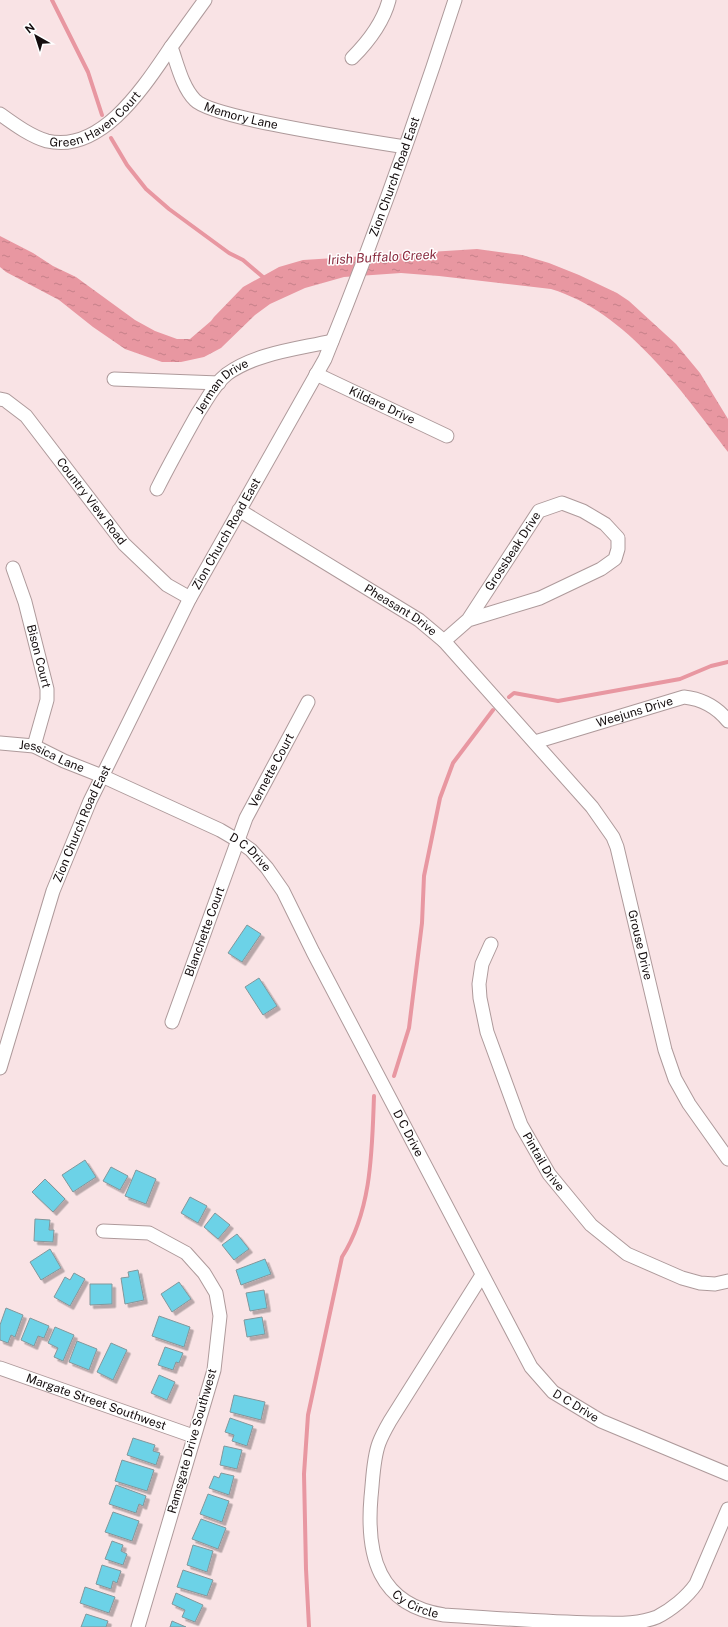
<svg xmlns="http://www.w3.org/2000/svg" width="728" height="1627" viewBox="0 0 728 1627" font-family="'Public Sans',sans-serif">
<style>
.water{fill:url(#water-ripples)}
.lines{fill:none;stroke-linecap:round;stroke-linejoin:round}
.stream{stroke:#e897a1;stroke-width:4}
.building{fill:#6cd2e7;stroke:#82979b;filter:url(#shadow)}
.minor-casing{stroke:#ae9a9b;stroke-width:15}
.minor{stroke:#fff;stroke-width:13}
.labels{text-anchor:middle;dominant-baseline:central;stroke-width:3;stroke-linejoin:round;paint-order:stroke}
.street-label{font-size:12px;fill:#140d0e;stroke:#fff}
.water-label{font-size:13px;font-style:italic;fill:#892a3e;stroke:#fff}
</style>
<defs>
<pattern id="water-ripples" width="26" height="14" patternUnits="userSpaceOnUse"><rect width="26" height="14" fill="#e897a1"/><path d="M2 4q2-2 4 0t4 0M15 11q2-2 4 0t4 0" fill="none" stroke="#c68189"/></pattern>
<filter id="shadow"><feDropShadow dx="3.5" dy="3.5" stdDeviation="0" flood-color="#0004"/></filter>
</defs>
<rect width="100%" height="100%" fill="#f9e3e5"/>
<path class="water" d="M0,236L33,253L53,266L76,277L135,320L155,331L177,339H190L211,321L214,317L243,287L279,267L303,260L477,249L522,255L549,263L579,275L617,293L629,301L676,344L700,373L728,419V452C682,391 627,312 551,289L439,276L401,273L344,277L305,288L270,304L255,315L221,348L204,357L181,362H162L125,349L93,327L59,300L6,272L0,267Z"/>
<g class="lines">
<path class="stream" d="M52,0L88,72L102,115
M111,138L127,165L146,189L169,209L229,253L243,260L263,277V280
M509,697L514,693L558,701L680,679L711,666L728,662
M394,1076L409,1028L422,923L424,876L440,798L453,763L493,710
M309,1627L306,1569L304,1474L308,1415L342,1257C372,1210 372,1150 374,1096"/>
</g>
<path class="building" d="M247,925L261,934L242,962L228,953Z
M259,978L277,1006L263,1015L245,987Z
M85,1160L96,1177L73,1192L62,1175Z
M111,1167L128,1176L120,1190L103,1181Z
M136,1170L156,1179L146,1204L125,1196Z
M45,1179L65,1199L53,1212L32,1192Z
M190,1197L207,1206L198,1223L181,1213Z
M215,1213L230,1225L218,1239L204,1227Z
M35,1219L50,1220L49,1230H54L53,1242L34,1241Z
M237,1234L249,1249L234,1260L222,1245Z
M50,1249L61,1268L41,1280L30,1262Z
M265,1259L271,1274L241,1285L236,1270Z
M138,1270L144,1300L125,1304L121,1278L129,1277L128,1272Z
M74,1273L85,1279L70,1306L54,1297L65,1277L70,1280Z
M179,1282L191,1299L172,1312L161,1294Z
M90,1284H112V1304L90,1305Z
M264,1290L267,1308L250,1311L246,1293Z
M6,1308L23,1315L15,1337L11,1335L8,1343L0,1340V1325Z
M159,1316L190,1327L184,1347L152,1336Z
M262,1317L265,1334L247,1337L244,1320Z
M30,1318L49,1326L44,1338L38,1336L34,1346L21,1340Z
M55,1327L74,1335L63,1361L54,1357L58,1348L48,1343Z
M77,1341L97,1349L89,1370L69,1362Z
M111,1343L127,1350L113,1380L97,1372Z
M165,1347L183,1353L179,1363L176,1362L173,1370L158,1365Z
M159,1375L175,1382L167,1400L151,1393Z
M234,1395L265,1402L261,1420L230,1412Z
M230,1418L253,1426L247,1446L232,1441L234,1435L225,1432Z
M133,1438L155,1445L153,1451L160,1453L156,1465L127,1455Z
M224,1446L242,1450L237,1469L220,1465Z
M122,1460L154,1470L147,1491L115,1481Z
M221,1473L234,1476L229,1495L209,1488L214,1476L219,1478Z
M116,1485L146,1496L143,1506L139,1504L136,1513L109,1504Z
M208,1494L229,1501L222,1522L200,1514Z
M113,1512L139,1521L132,1541L105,1532Z
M201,1519L226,1528L218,1549L192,1539Z
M112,1541L123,1545L121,1551L127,1554L123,1565L105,1559Z
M193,1545L213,1551L207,1572L187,1565Z
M102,1565L121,1571L117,1583L113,1581L111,1589L96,1584Z
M183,1570L213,1580L207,1596L177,1587Z
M85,1587L115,1597L109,1613L80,1603Z
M176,1593L203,1605L195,1622L182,1617L185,1610L172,1604Z
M86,1614L108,1621L106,1627H81Z
M172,1621L186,1627H170Z"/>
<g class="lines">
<g class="minor-casing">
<g id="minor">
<path id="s1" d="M205,0L171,47C177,63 182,87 195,100C213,119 370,141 405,147"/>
<path d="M352,58C369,41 383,23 389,0"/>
<path id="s2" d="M0,114C14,124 30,136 47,141C102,154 145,85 171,47"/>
<path id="s3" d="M316,374L447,436"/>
<path d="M114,379L219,383"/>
<path id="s4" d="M0,399L5,400L26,416L124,544L167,585L190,598"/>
<path id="s5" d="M157,489C170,463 184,438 198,413C207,400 214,384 227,374C256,353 298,349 332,341"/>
<path id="s6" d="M239,510L419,620L444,641L592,807L613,837L617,847L665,1050L675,1079L689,1104L728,1159"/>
<path id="s7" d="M13,568L25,602L47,689V700L34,746"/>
<path id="s8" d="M444,641L468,620L539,511L562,503L583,511L605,524L618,538V549L615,559L601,569L540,598L468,620"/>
<path id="s9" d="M535,742L684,697C702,699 716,706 728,721"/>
<path id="s10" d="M0,743L34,746L64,761L102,776L220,830L237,840L251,850L267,868L283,891L313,952L531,1367L553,1392L601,1421L728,1474"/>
<path id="s11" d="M491,944L482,964L479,984L480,998L487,1032L521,1125L549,1174L591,1225L627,1254L682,1278L700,1283L715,1284L728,1281"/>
<path id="s12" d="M172,1022L246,818L308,702"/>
<path id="s13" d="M0,1068L53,891L90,801L190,598L325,359C373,241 416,121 455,0"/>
<path d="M103,1231L149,1233L186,1253L204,1273L216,1293L220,1316L214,1370L138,1627"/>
<path id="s14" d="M482,1275L390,1421C386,1428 382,1435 379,1443C373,1459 373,1479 371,1497C366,1555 378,1605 444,1615C494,1618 543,1622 593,1623C614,1623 637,1625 657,1617C671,1610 687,1597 696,1584L728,1509"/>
<path id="s15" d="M0,1368L193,1436"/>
</g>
</g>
<use href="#minor" class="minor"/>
</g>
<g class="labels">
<g class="street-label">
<text stroke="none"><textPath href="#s2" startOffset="110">Green Haven Court</textPath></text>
<text stroke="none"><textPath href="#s1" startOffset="166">Memory Lane</textPath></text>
<text stroke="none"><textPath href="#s13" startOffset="978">Zion Church Road East</textPath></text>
<text stroke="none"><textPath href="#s5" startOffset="123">Jerman Drive</textPath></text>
<text stroke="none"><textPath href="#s3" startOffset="73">Kildare Drive</textPath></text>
<text stroke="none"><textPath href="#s4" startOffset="139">Country View Road</textPath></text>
<text stroke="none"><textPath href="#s13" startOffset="582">Zion Church Road East</textPath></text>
<text stroke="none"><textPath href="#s8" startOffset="114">Grossbeak Drive</textPath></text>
<text stroke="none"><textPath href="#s6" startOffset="190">Pheasant Drive</textPath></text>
<text stroke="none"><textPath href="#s7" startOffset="92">Bison Court</textPath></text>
<text stroke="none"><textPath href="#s9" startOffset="104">Weejuns Drive</textPath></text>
<text stroke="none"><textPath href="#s10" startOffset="54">Jessica Lane</textPath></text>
<text stroke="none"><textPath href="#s12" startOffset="271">Vernette Court</textPath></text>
<text stroke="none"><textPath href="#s13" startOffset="258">Zion Church Road East</textPath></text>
<text stroke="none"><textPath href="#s10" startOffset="276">D C Drive</textPath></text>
<text stroke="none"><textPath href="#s12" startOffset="96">Blanchette Court</textPath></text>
<text stroke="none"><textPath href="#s6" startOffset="614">Grouse Drive</textPath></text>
<text stroke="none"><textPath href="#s10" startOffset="600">D C Drive</textPath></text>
<text stroke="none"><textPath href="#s11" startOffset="233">Pintail Drive</textPath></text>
<text stroke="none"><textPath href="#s15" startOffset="102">Margate Street Southwest</textPath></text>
<text stroke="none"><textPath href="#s10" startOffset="924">D C Drive</textPath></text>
<text transform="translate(192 1441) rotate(-74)">Ramsgate Drive Southwest</text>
<text stroke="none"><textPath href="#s14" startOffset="378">Cy Circle</textPath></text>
</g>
<g class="water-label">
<text transform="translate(382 257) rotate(-3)">Irish Buffalo Creek</text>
</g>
</g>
<g transform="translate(36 36) rotate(321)" stroke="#ffffff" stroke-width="3" paint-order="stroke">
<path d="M0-3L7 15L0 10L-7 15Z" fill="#140d0e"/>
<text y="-6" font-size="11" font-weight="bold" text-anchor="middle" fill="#140d0e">N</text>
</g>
</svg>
